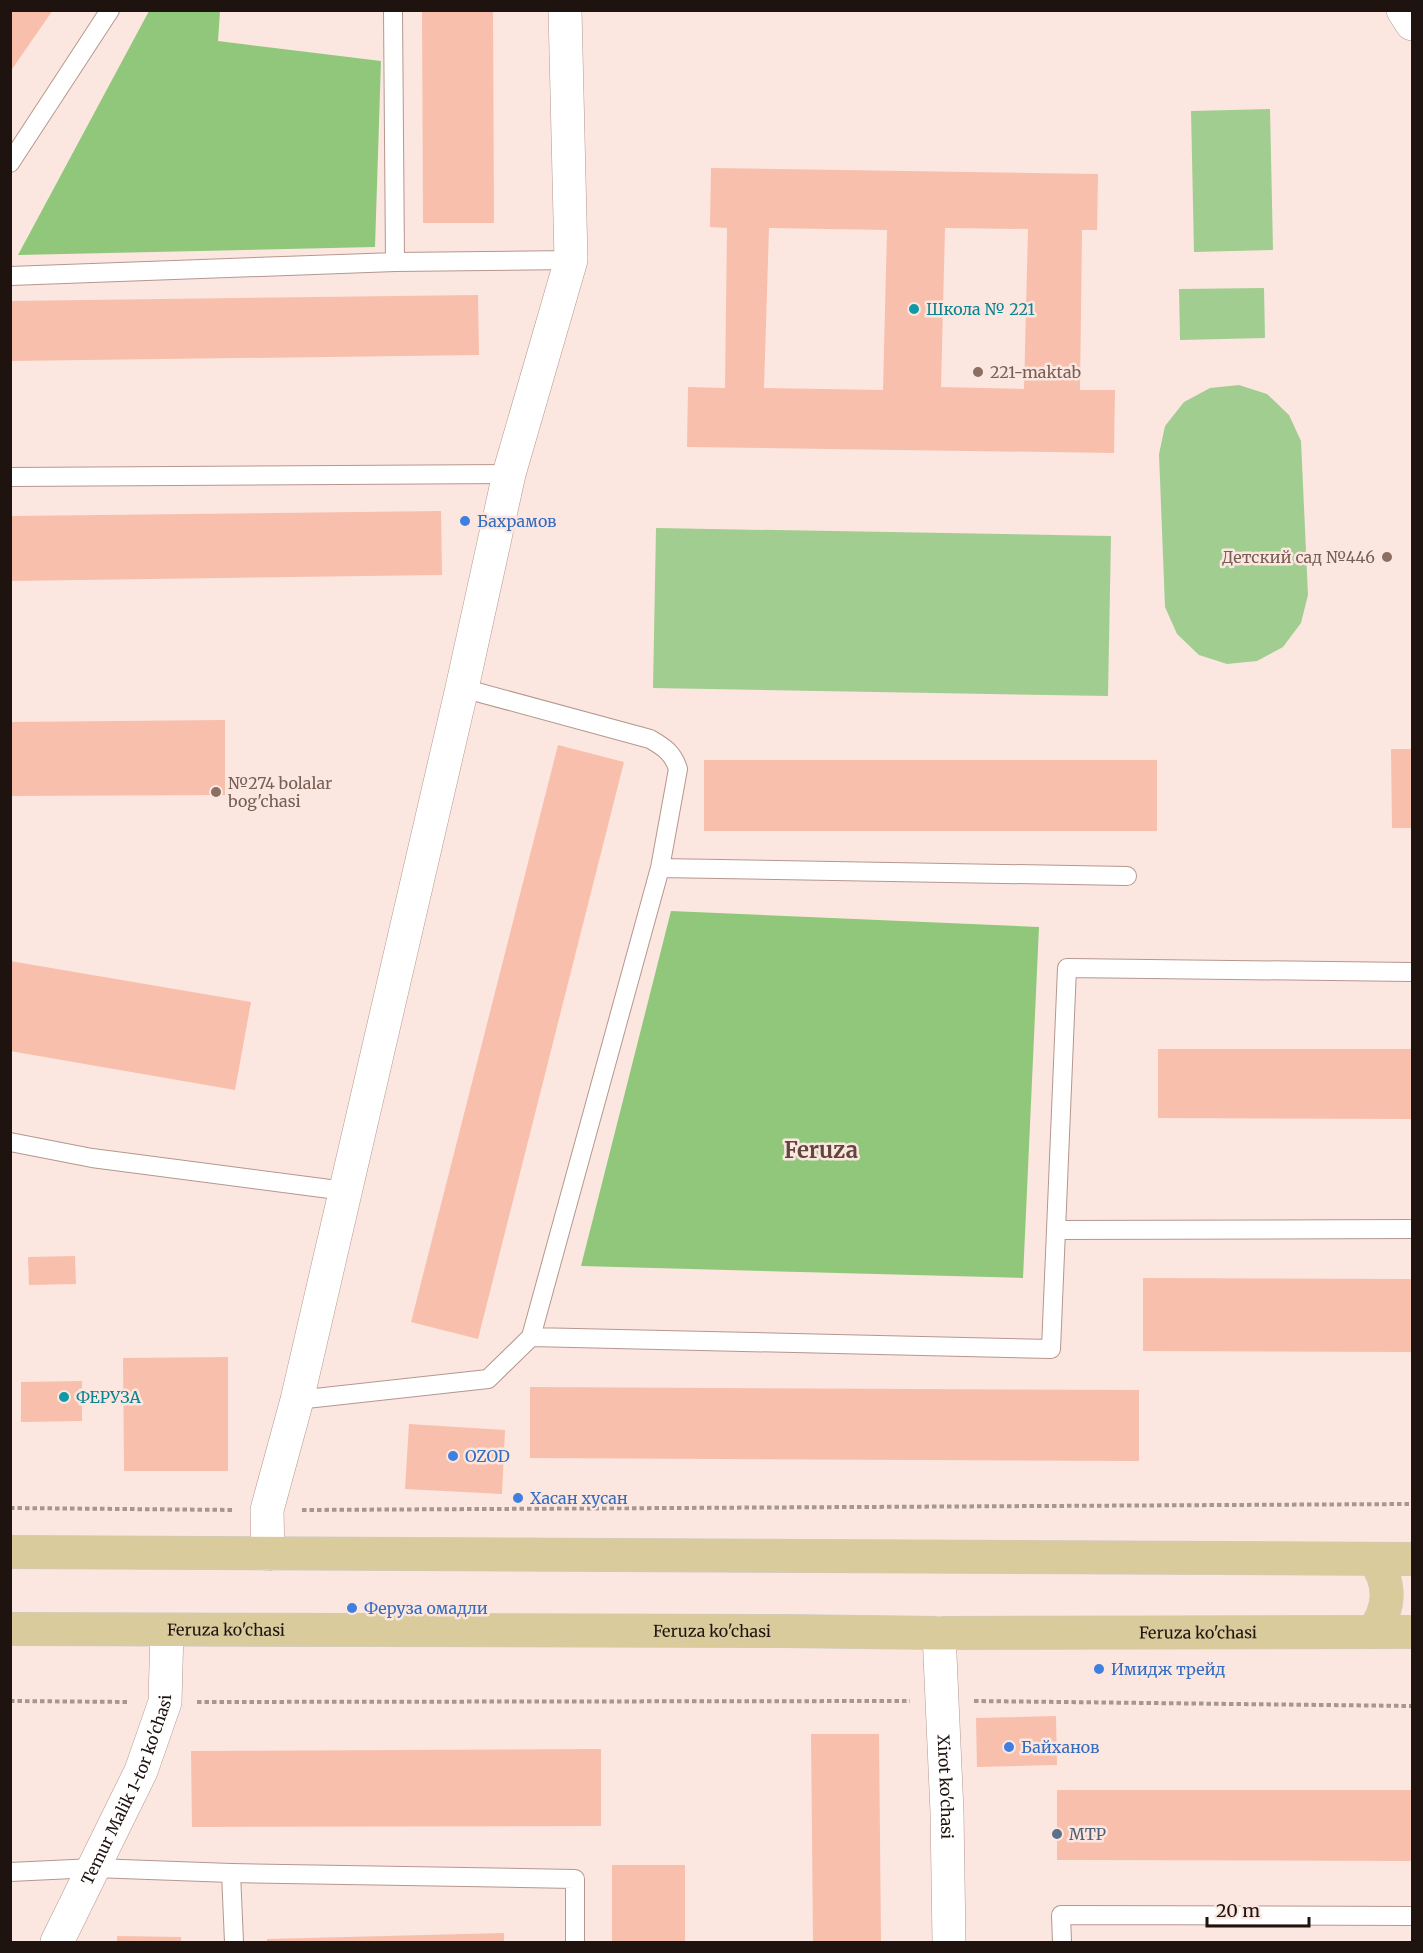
<svg xmlns="http://www.w3.org/2000/svg" width="1423" height="1953" viewBox="0 0 1423 1953" font-family="Merriweather,serif">
<style>
.green{fill:#a2cd91}
.forest{fill:#91c77b}
.building{fill:#f8bfad;fill-rule:evenodd}
.lines{fill:none;stroke-linecap:round;stroke-linejoin:round}
.service-casing{stroke:#b5978d;stroke-width:20}
.minor-casing{stroke:#b5978d;stroke-width:34}
.primary-casing{stroke:#cecbca;stroke-width:34}
.path{stroke:#a69690;stroke-width:4;stroke-dasharray:4.5 3;stroke-linecap:butt}
.service{stroke:#fff;stroke-width:18}
.minor{stroke:#fff;stroke-width:33}
.primary{stroke:#dacb9d;stroke-width:33}
.culture-dot{fill:#0f9aa8;stroke:#fbe7e0;stroke-width:2}
.education-dot{fill:#8d6e63;stroke:#fbe7e0;stroke-width:2}
.shop-dot{fill:#3f7fe0;stroke:#fbe7e0;stroke-width:2}
.service-dot{fill:#5c6f8a;stroke:#fbe7e0;stroke-width:2}
.labels{text-anchor:middle;dominant-baseline:central;stroke-width:5;stroke-linejoin:round;paint-order:stroke}
.culture-label{font-size:16px;fill:#0d838f;stroke:#fbe7e0;text-anchor:start}
.education-label{font-size:16px;fill:#785e54;stroke:#fbe7e0;text-anchor:start}
.shop-label{font-size:16px;fill:#366cbe;stroke:#fbe7e0;text-anchor:start}
.street-label{font-size:16px;fill:#1e130f;stroke:#fbe7e0}
.service-label{font-size:16px;fill:#4e5e75;stroke:#fbe7e0;text-anchor:start}
.district-label{font-size:22px;font-weight:bold;fill:#60463d;stroke:#fbe7e0}
</style>
<rect width="100%" height="100%" fill="#fbe7e0"/>
<path class="green" d="M1270,109L1273,250L1194,252L1191,111Z
M1264,288L1265,338L1180,340L1179,289Z
M1239,385L1267,394L1289,415L1301,441L1308,595L1301,623L1283,647L1257,661L1227,664L1199,655L1177,634L1165,607L1159,454L1165,426L1184,402L1210,388Z
M656,528L1111,536L1108,696L653,688Z"/>
<path class="forest" d="M149,11H220L218,41L381,61L375,247L18,255Z
M671,911L1039,927L1023,1278L581,1266Z"/>
<path class="building" d="M10,10H53L10,72Z
M422,10H493L494,223H423Z
M711,168L1098,174L1097,230H1082L1080,390H1115L1114,453L687,447L688,387L725,388L727,228L710,227ZM769,228L887,230L883,390L764,388ZM945,228L1028,229L1024,389L941,387Z
M478,295L479,355L10,361V301Z
M441,511L442,575L10,581V516Z
M225,720V795L10,796V722Z
M558,745L624,762L478,1339L411,1322Z
M1391,749H1412V828H1392Z
M704,760H1157V831H704Z
M10,961L251,1002L235,1090L10,1051Z
M1158,1049H1412V1119L1158,1118Z
M75,1256L76,1284L29,1285L28,1257Z
M1143,1278L1412,1279V1352L1143,1351Z
M228,1357V1471H124L123,1358Z
M82,1381V1421L21,1422V1382Z
M530,1387L1139,1390V1461L530,1458Z
M409,1424L505,1430L502,1494L405,1489Z
M1056,1716L1057,1765L977,1767L976,1718Z
M811,1734H879L881,1942H813Z
M601,1749V1826L192,1827L191,1751Z
M1057,1790H1412V1861L1057,1860Z
M612,1865H685V1942H612Z
M504,1933V1942H267V1939Z
M117,1936L181,1937V1942H117Z"/>
<g class="lines">
<g class="service-casing">
<path id="service" d="M393,10L395,262
M10,163L110,10
M10,276L395,262L571,260
M10,477L509,474
M462,688L650,739C664,747 673,753 678,769L660,868
M10,1142L92,1158L345,1191
M1056,1230L1412,1229
M531,1337L660,868L1127,876
M297,1400L488,1379L531,1337L1051,1349L1067,968L1412,972
M10,1872L94,1868L231,1873L575,1879V1942
M231,1873L234,1942
M1062,1942L1061,1915L1412,1916"/>
</g>
<g class="minor-casing">
<g id="minor">
<path d="M1403,10L1412,24"/>
<path d="M268,1554L267,1510L297,1400L462,688L509,474L571,260L565,10"/>
<path id="s1" d="M939,1633L947,1812L949,1942"/>
<path id="s2" d="M57,1942L141,1771L165,1702L167,1630"/>
</g>
</g>
<g class="primary-casing">
<g id="primary">
<path d="M10,1552L1412,1559"/>
<path id="s3" d="M10,1629L783,1631L939,1633L1412,1632"/>
<path d="M1373,1632C1391,1607 1391,1583 1374,1559"/>
</g>
</g>
<path class="path" d="M10,1508L235,1510
M302,1510L1412,1504
M10,1701L130,1702
M974,1701L1412,1706
M197,1702L910,1701"/>
<use href="#service" class="service"/>
<use href="#minor" class="minor"/>
<use href="#primary" class="primary"/>
</g>
<g class="culture-dot">
<circle cx="914" cy="309" r="6"/>
<circle cx="64" cy="1397" r="6"/>
</g>
<g class="education-dot">
<circle cx="978" cy="372" r="6"/>
<circle cx="1387" cy="557" r="6"/>
<circle cx="216" cy="792" r="6"/>
</g>
<g class="shop-dot">
<circle cx="465" cy="521" r="6"/>
<circle cx="453" cy="1456" r="6"/>
<circle cx="518" cy="1498" r="6"/>
<circle cx="352" cy="1608" r="6"/>
<circle cx="1099" cy="1669" r="6"/>
<circle cx="1009" cy="1747" r="6"/>
</g>
<circle class="service-dot" cx="1057" cy="1834" r="6"/>
<g class="labels">
<g class="culture-label">
<text x="926" y="309">Школа № 221</text>
<text x="76" y="1397">ФЕРУЗА</text>
</g>
<g class="education-label">
<text x="990" y="372">221-maktab</text>
<text x="1375" y="557" text-anchor="end">Детский сад №446</text>
<text x="228" y="783">№274 bolalar<tspan x="228" dy="18">bog'chasi</tspan></text>
</g>
<g class="shop-label">
<text x="477" y="521">Бахрамов</text>
<text x="465" y="1456">OZOD</text>
<text x="530" y="1498">Хасан хусан</text>
<text x="364" y="1608">Феруза омадли</text>
<text x="1111" y="1669">Имидж трейд</text>
<text x="1021" y="1747">Байханов</text>
</g>
<g class="street-label">
<text stroke="none"><textPath href="#s3" startOffset="216">Feruza ko'chasi</textPath></text>
<text stroke="none"><textPath href="#s3" startOffset="702">Feruza ko'chasi</textPath></text>
<text stroke="none"><textPath href="#s3" startOffset="1188">Feruza ko'chasi</textPath></text>
<text stroke="none"><textPath href="#s1" startOffset="154">Xirot ko'chasi</textPath></text>
<text stroke="none"><textPath href="#s2" startOffset="168">Temur Malik 1-tor ko'chasi</textPath></text>
</g>
<g class="service-label">
<text x="1069" y="1834">MTP</text>
</g>
<g class="district-label">
<text x="821" y="1150">Feruza</text>
</g>
</g>
<rect width="1423" height="1953" fill="none" stroke="#1e130f" stroke-width="24"/>
<path d="M1207 1917v9h102v-9" fill="none" stroke="#1e130f" stroke-width="3"/>
<text x="1216" y="1917" font-size="18" fill="#1e130f" stroke="#fbe7e0" stroke-width="4.5" paint-order="stroke">20 m</text>
</svg>
